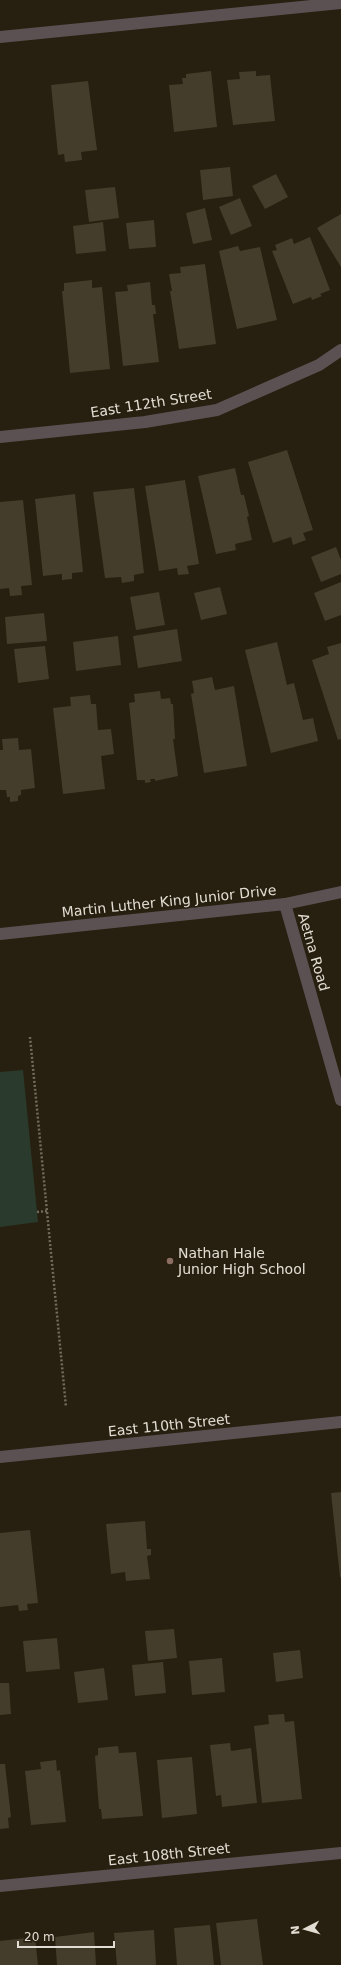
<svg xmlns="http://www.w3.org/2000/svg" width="341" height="1965" viewBox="0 0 341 1965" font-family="'DejaVu Sans',sans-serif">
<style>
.green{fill:#2a3b2d}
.building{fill:#453d2b}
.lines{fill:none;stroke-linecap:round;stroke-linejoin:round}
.path{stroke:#726b5e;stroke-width:2.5;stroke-dasharray:2 2;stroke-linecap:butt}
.minor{stroke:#5b5152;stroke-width:12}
.education-dot{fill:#8d6e63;stroke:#271f0f;stroke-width:1.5}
.labels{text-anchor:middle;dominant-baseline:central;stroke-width:3;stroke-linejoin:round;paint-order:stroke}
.street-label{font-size:14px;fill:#e2ddd3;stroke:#271f0f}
.poi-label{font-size:14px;fill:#e2ddd3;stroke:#271f0f;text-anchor:start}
</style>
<rect width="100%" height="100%" fill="#271f0f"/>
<path class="green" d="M23,1070L38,1222L0,1227V1072Z"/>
<path class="building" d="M211,71L217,127L174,132L169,85L183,84L182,78H186V74Z
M256,71V76L270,75L275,121L233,125L227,80L240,79L239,72Z
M88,81L97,150L81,152L82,160L65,162L64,154L58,155L51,85Z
M230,167L233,196L203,200L200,170Z
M276,174L288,197L265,209L252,186Z
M115,187L119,218L89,222L85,190Z
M240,198L252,226L231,235L219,207Z
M205,208L212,240L193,244L186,213Z
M341,214V267L317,228Z
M154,220L156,247L129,249L126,223Z
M103,222L106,251L76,254L73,226Z
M310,237L330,290L320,294L322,296L312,300L311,297L293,304L272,251L277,250L275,245L292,238L294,244Z
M238,246L240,251L260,247L277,320L237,329L219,251Z
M205,264L216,344L179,349L170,291H172L169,274L181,273L180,267Z
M92,280V288L102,287L110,369L70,373L62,291H64V283Z
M150,282L152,305H155L156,314H153L159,362L123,366L115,292L128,291L127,285Z
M287,450L313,530L303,533L306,540L293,545L291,537L273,543L248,462Z
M235,468L241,495H244L249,516L247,517L252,540L235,544L236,550L216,554L198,476Z
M185,480L199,564L187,566L189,574L178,575L177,568L159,571L145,486Z
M134,488L144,573L134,575V581L122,583L121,577L105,578L93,492Z
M75,494L83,572L72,573V579L62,580V574L43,576L35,499Z
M23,500L32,585L21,586L22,595L10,596L9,588L0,589V502Z
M336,547L341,560V574L321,582L311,557Z
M341,582V615L325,621L314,593Z
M220,587L227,614L201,620L194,593Z
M159,592L165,625L136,630L130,597Z
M44,613L47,641L7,644L5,617Z
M177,629L182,661L138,668L133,636Z
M118,636L121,665L76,671L73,642Z
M277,642L287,685L294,683L303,720L313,718L318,741L271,753L245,650Z
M341,643V739L338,740L312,660L329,654L327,647Z
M45,646L49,679L18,683L14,649Z
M212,677L215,690L234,686L247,766L204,773L191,694L194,693L192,681Z
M160,691L161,699L170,698L171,704H173L175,739H173L178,776L155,781V779H150L151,782L145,783V780H137L129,703L135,702L134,694Z
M90,695L91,704H96L98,730L111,729L114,754L101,756L105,789L63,794L53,708L71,706L70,697Z
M18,738L19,750L31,749L35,788L21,790V795L18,796V801L10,802V797H7L6,790H0V750H3L2,739Z
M341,1492V1577H340L331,1493Z
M145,1521L147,1549H151V1555L147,1556L150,1579L126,1581L125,1572L111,1574L106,1524Z
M30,1530L38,1603L27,1604L28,1610L19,1611L18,1605L0,1607V1533Z
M174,1629L177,1658L148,1661L145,1631Z
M57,1638L60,1669L26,1672L23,1641Z
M300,1650L303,1678L276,1682L273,1653Z
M222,1658L225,1692L192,1695L189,1661Z
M163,1662L166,1693L135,1696L132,1665Z
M104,1668L108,1700L78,1703L74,1672Z
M0,1683H9L11,1714L0,1715Z
M284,1714L285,1722L294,1721L302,1799L262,1803L254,1726L269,1724L268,1715Z
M230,1743L231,1751L251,1748L257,1803L222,1807L221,1795L216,1796L210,1745Z
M118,1746L119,1753L136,1752L143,1816L102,1819L101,1809H99L95,1756L98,1755V1748Z
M192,1757L197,1814L162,1818L157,1760Z
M56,1760L57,1771L60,1770L66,1822L31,1825L25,1771L41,1769L40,1762Z
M0,1764H5L11,1817L8,1818L9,1828L0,1829Z
M257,1919L263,1965H221L216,1923Z
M210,1925L214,1965H177L174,1928Z
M154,1930L156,1965H117L114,1933Z
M94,1932L96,1965H57L55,1937Z
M35,1937L38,1965H0V1941Z"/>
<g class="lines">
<path class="path" d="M30,1037L66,1407
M37,1212L47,1211"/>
<path class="minor" d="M0,37L341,3
M0,437L145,422L217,410L319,365L341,350
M285,904L341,1100
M0,934L285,904L341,892
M0,1457L341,1422
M0,1886L341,1853"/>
</g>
<circle class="education-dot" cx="170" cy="1261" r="4"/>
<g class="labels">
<g class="street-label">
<text transform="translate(151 403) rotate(-9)">East 112th Street</text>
<text transform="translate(169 901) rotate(-6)">Martin Luther King Junior Drive</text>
<text transform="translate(314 952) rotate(74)">Aetna Road</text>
<text transform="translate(169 1425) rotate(-6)">East 110th Street</text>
<text transform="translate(169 1854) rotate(-6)">East 108th Street</text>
</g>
<g class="poi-label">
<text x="178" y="1253">Nathan Hale<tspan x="178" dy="16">Junior High School</tspan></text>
</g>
</g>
<g transform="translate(305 1929) rotate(264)" stroke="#271f0f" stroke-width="3" paint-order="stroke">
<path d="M0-3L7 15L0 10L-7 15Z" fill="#e2ddd3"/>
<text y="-6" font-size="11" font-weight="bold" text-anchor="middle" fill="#e2ddd3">N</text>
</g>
<path d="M18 1941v6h96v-6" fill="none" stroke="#e2ddd3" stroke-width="2"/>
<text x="24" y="1941" font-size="12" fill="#e2ddd3" stroke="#271f0f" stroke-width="3" paint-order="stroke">20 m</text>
</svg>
